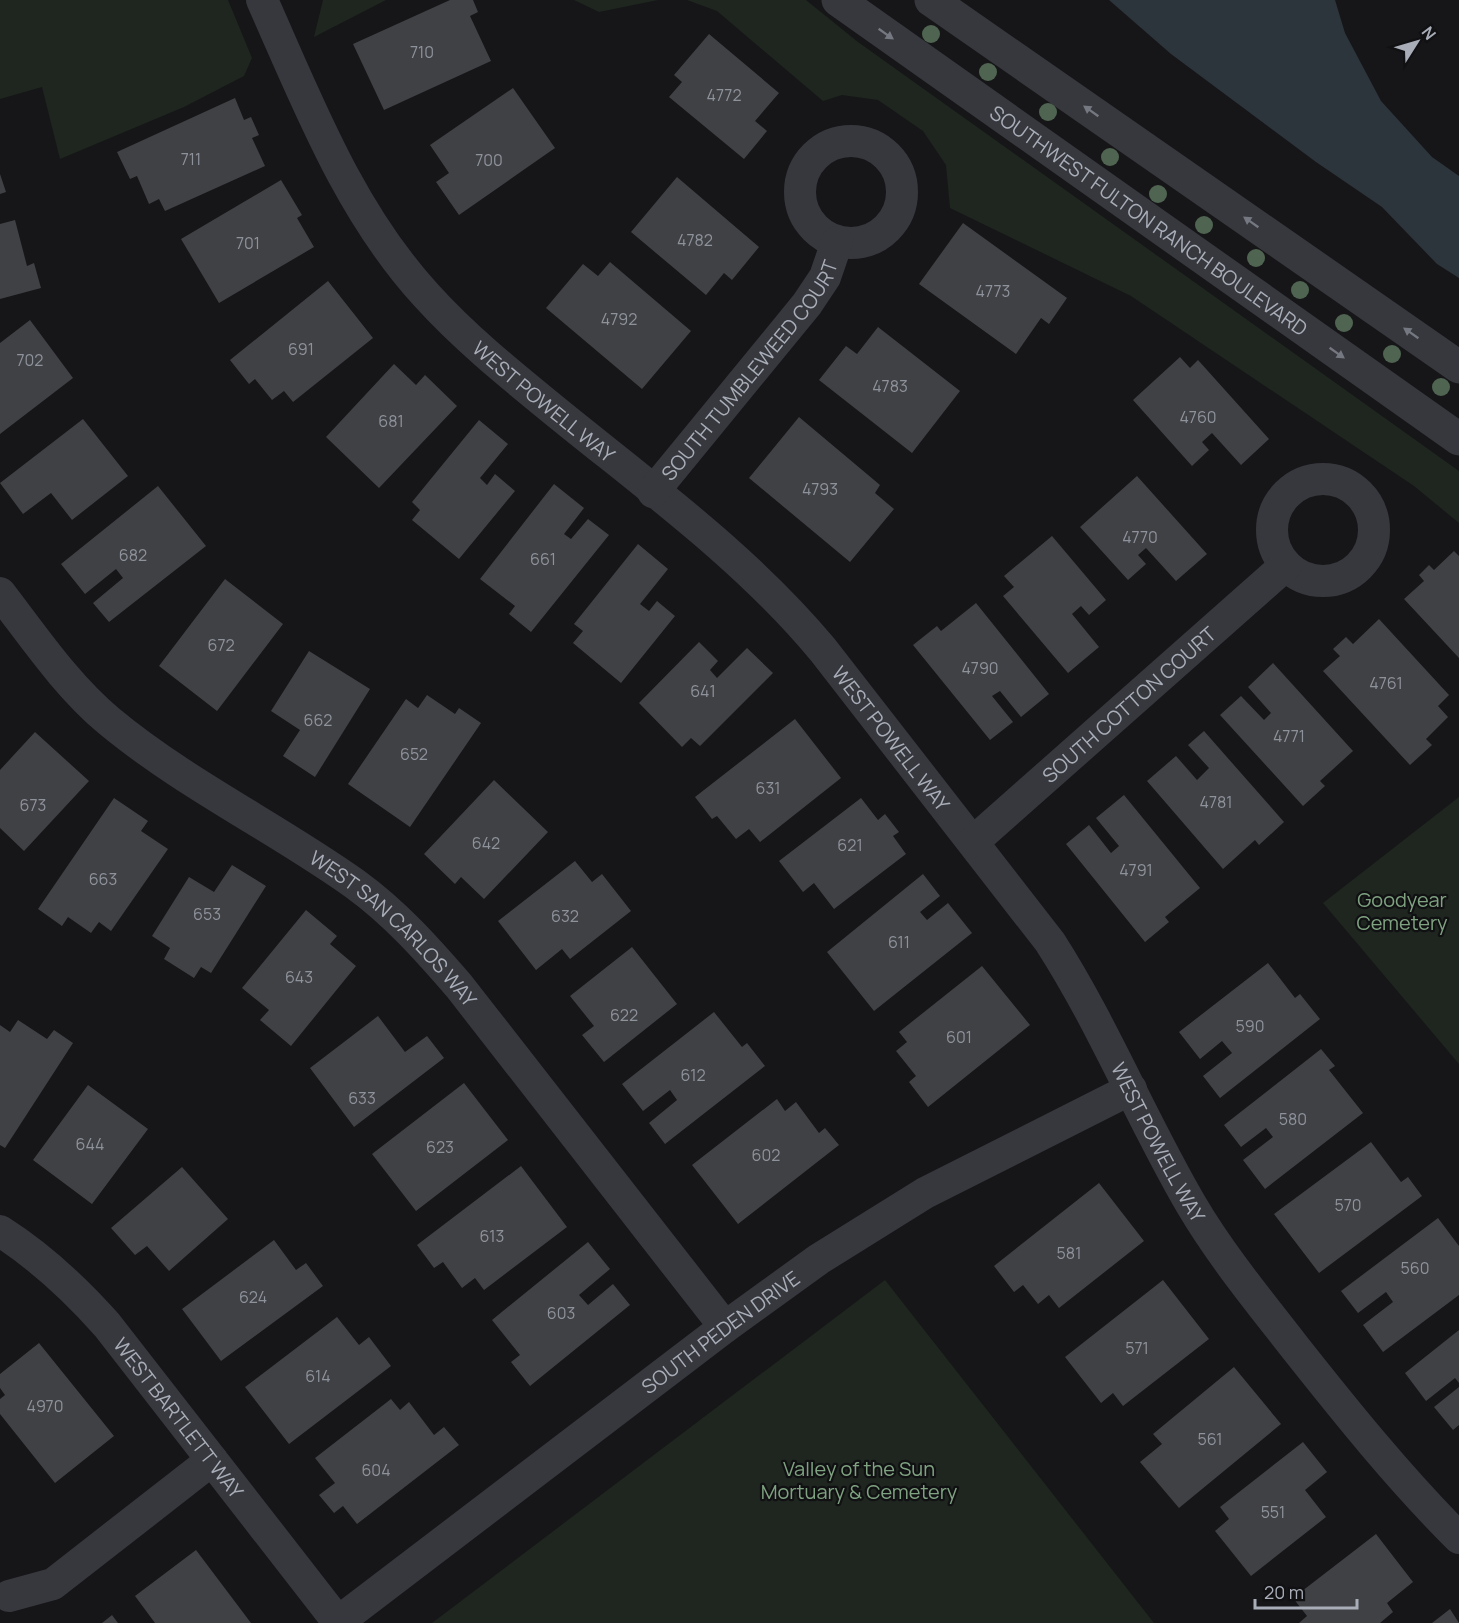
<svg xmlns="http://www.w3.org/2000/svg" width="1459" height="1623" viewBox="0 0 1459 1623" font-family="Manrope,sans-serif">
<style>
.green{fill:#1e261f}
.water{fill:#2c353c}
.building{fill:#404145}
.lines{fill:none;stroke-linecap:round;stroke-linejoin:round}
.minor{stroke:#37383d;stroke-width:32}
.tertiary{stroke:#37383d;stroke-width:33}
.tree{fill:#506452}
.oneway{fill:#757881}
.labels{text-anchor:middle;dominant-baseline:central;stroke-width:4.5;stroke-linejoin:round;paint-order:stroke}
.number-label{font-size:16px;fill:#8e929b}
.street-label{font-size:20px;fill:#a8adb8;stroke:#111113}
.park-label{font-size:20px;fill:#7fa381;stroke:#111113}
</style>
<rect width="100%" height="100%" fill="#161618"/>
<path class="green" d="M0,0H228L252,58L244,76L184,107L60,159L42,87L0,99Z
M323,0H386L314,37Z
M574,0H658L599,12Z
M687,0H806L858,42L1459,471V523L1414,486L1131,296L950,208L946,165L923,131L878,100L842,95L823,101L717,11Z
M1459,797V1064L1323,903Z
M885,1280L1154,1623H432Z"/>
<path class="water" d="M1109,0H1335L1345,33L1381,101L1432,157L1459,176V278L1437,264L1382,207L1316,162L1171,54Z"/>
<path class="building" d="M450,0H473L478,12L470,16L491,61L384,110L353,44Z
M709,34L779,93L755,121L767,131L744,159L669,97L682,82L674,75Z
M513,88L555,148L459,215L436,182L449,173L430,145Z
M235,98L244,120L251,117L259,135L252,138L265,166L165,211L159,199L149,204L137,176L130,179L117,152Z
M0,174L6,192L0,194Z
M677,177L759,247L732,280L724,273L706,295L631,232Z
M281,180L302,215L297,218L314,247L219,303L181,239Z
M15,220L27,266L34,263L41,288L0,299V224Z
M963,223L1067,298L1049,324L1041,318L1016,354L919,284Z
M610,262L691,331L642,389L546,308L583,264L598,276Z
M328,281L373,338L293,402L284,391L272,400L255,379L249,384L230,360Z
M30,320L73,378L0,434V343Z
M878,327L960,391L912,453L819,380L846,346L857,354Z
M1180,357L1190,368L1198,360L1269,439L1241,465L1212,433L1202,442L1209,450L1192,466L1133,400Z
M394,364L416,385L425,375L457,406L379,488L326,437Z
M799,417L880,485L875,493L894,509L850,562L749,478Z
M83,419L128,476L72,520L51,493L23,514L0,483Z
M479,420L508,444L480,478L487,485L495,474L515,491L459,559L412,520L420,510L412,502Z
M1137,476L1207,554L1176,581L1146,548L1138,555L1146,564L1128,580L1080,527Z
M554,484L584,508L564,534L571,539L588,519L609,535L531,632L509,614L515,606L480,579Z
M158,486L206,546L109,622L93,603L123,578L116,569L85,594L61,564Z
M1052,536L1106,600L1089,615L1081,606L1072,614L1099,647L1068,673L1003,596L1014,587L1004,576Z
M638,544L668,569L640,604L649,611L657,601L675,616L621,683L573,643L583,631L574,624Z
M1454,551L1459,556V658L1404,599L1424,581L1419,575L1429,565L1434,570Z
M225,579L283,624L217,711L159,666Z
M976,603L1049,694L1021,717L1000,691L992,696L1013,722L990,740L913,645L937,626L941,631Z
M1379,619L1449,695L1438,706L1448,717L1426,739L1432,745L1410,765L1323,671L1340,656L1333,649L1346,637L1353,644Z
M699,642L718,661L710,670L717,678L747,648L773,673L700,746L691,738L682,747L639,703Z
M309,651L370,689L315,777L283,756L300,730L271,711Z
M1273,663L1353,751L1320,781L1325,786L1303,806L1220,715L1241,696L1264,720L1271,713L1248,687Z
M427,695L455,714L459,708L481,723L410,827L348,784L406,699L418,708Z
M795,719L841,778L760,842L749,829L736,839L717,816L712,819L695,797Z
M1204,731L1284,822L1259,845L1255,840L1223,869L1147,781L1176,756L1197,780L1209,768L1188,745Z
M35,732L89,781L24,851L0,828V770Z
M494,780L548,832L484,899L461,877L455,884L424,854Z
M1124,795L1200,888L1165,917L1169,922L1145,942L1066,844L1089,825L1111,853L1119,846L1096,818Z
M114,798L148,821L141,831L168,849L111,931L99,922L91,933L68,917L62,926L38,909Z
M861,798L878,820L885,814L899,832L893,836L906,854L834,909L814,883L803,892L779,861Z
M575,861L592,882L602,874L631,911L570,959L562,949L536,970L498,921Z
M232,865L266,886L211,973L201,967L194,978L164,959L170,948L152,936L189,877L214,892Z
M923,874L940,896L920,912L927,920L948,903L972,933L874,1011L827,952Z
M306,910L337,936L330,944L356,966L291,1046L260,1020L269,1010L242,988Z
M632,947L677,1004L604,1062L582,1035L594,1026L570,996Z
M1268,963L1295,998L1300,994L1320,1019L1220,1098L1203,1076L1232,1053L1222,1041L1200,1059L1179,1032Z
M982,966L1030,1025L928,1107L909,1082L916,1076L896,1051L907,1042L899,1032Z
M714,1012L742,1047L747,1043L765,1066L665,1144L649,1123L677,1100L670,1090L643,1111L622,1084Z
M378,1016L405,1052L427,1036L444,1058L354,1127L310,1068Z
M18,1020L47,1039L54,1030L73,1043L5,1148L0,1145V1025L10,1032Z
M1321,1049L1335,1066L1329,1070L1363,1113L1265,1189L1243,1160L1273,1137L1266,1128L1241,1147L1224,1125Z
M464,1083L508,1140L416,1211L372,1154Z
M88,1085L148,1129L92,1204L33,1160Z
M777,1099L785,1111L796,1102L819,1133L825,1128L839,1145L738,1224L692,1165Z
M1371,1142L1401,1182L1408,1177L1422,1196L1319,1273L1274,1214Z
M521,1166L567,1227L484,1290L475,1278L462,1288L443,1262L434,1268L417,1245Z
M182,1167L228,1219L169,1271L147,1246L135,1255L111,1228Z
M1099,1183L1144,1241L1059,1308L1049,1295L1038,1304L1023,1285L1014,1292L994,1266Z
M1438,1218L1459,1246V1295L1383,1352L1363,1325L1393,1302L1386,1292L1358,1313L1341,1291Z
M274,1240L296,1270L306,1263L323,1286L221,1361L182,1309Z
M588,1242L610,1269L579,1295L588,1305L613,1284L630,1305L530,1386L511,1362L520,1355L492,1320Z
M1163,1280L1209,1339L1123,1406L1113,1393L1101,1403L1065,1357Z
M337,1317L359,1345L369,1337L391,1366L289,1444L245,1387Z
M1459,1330V1383L1455,1378L1426,1401L1405,1373Z
M39,1343L114,1436L55,1483L0,1414V1399L5,1395L0,1388V1374Z
M1234,1367L1281,1424L1179,1508L1140,1462L1162,1444L1153,1434Z
M1459,1387V1425L1453,1430L1434,1407Z
M391,1399L400,1410L409,1402L434,1435L444,1427L459,1445L357,1524L343,1506L334,1513L319,1495L335,1483L315,1458Z
M1303,1442L1327,1472L1305,1490L1326,1517L1251,1576L1215,1531L1229,1519L1220,1507Z
M1376,1534L1413,1582L1387,1603L1393,1612L1380,1623H1299L1307,1616L1293,1598Z
M196,1550L251,1623H155L135,1596Z
M1450,1609L1459,1623H1432Z
M112,1615L118,1623H102Z"/>
<g class="lines">
<g class="minor">
<path id="s1" d="M262,0C308,103 349,211 426,295C463,336 507,372 550,407C644,484 745,556 823,650L1050,942C1104,1026 1141,1119 1192,1206C1221,1255 1258,1300 1293,1345C1346,1412 1399,1478 1459,1538"/>
<circle cx="851" cy="192" r="51"/>
<circle cx="1323" cy="530" r="51"/>
<path id="s2" d="M653,492L807,304L825,277L837,242"/>
<path id="s3" d="M0,593C34,637 66,685 109,721C185,784 275,827 355,884C395,913 427,949 459,986L725,1327"/>
<path id="s4" d="M973,842L1286,565"/>
<path id="s5" d="M0,1231C41,1257 75,1289 107,1325L338,1622L725,1327L819,1259L925,1193L1131,1089"/>
<path d="M9,1596L53,1584L212,1460"/>
</g>
<g class="tertiary">
<path id="s6" d="M838,0L1459,439"/>
<path d="M931,0L1459,367"/>
</g>
</g>
<g class="tree">
<circle cx="931" cy="34" r="9"/>
<circle cx="988" cy="72" r="9"/>
<circle cx="1048" cy="112" r="9"/>
<circle cx="1110" cy="157" r="9"/>
<circle cx="1158" cy="194" r="9"/>
<circle cx="1204" cy="225" r="9"/>
<circle cx="1256" cy="258" r="9"/>
<circle cx="1300" cy="290" r="9"/>
<circle cx="1344" cy="323" r="9"/>
<circle cx="1392" cy="354" r="9"/>
<circle cx="1441" cy="387" r="9"/>
</g>
<defs><path id="oneway-solid" d="M-6-.8H1V-3.2L6.5 0L1 3.2V.8H-6Z" transform="scale(1.5)"/></defs>
<g class="oneway">
<use href="#oneway-solid" transform="translate(886 34) rotate(35)"/>
<use href="#oneway-solid" transform="translate(1091 111) rotate(-145)"/>
<use href="#oneway-solid" transform="translate(1251 222) rotate(-145)"/>
<use href="#oneway-solid" transform="translate(1411 333) rotate(-145)"/>
<use href="#oneway-solid" transform="translate(1337 353) rotate(35)"/>
</g>
<g class="labels">
<g class="number-label">
<text x="422" y="52">710</text>
<text x="724" y="95">4772</text>
<text x="191" y="159">711</text>
<text x="489" y="160">700</text>
<text x="695" y="240">4782</text>
<text x="248" y="243">701</text>
<text x="993" y="291">4773</text>
<text x="619" y="319">4792</text>
<text x="301" y="349">691</text>
<text x="30" y="360">702</text>
<text x="890" y="386">4783</text>
<text x="1198" y="417">4760</text>
<text x="391" y="421">681</text>
<text x="820" y="489">4793</text>
<text x="1140" y="537">4770</text>
<text x="133" y="555">682</text>
<text x="543" y="559">661</text>
<text x="221" y="645">672</text>
<text x="980" y="668">4790</text>
<text x="1386" y="683">4761</text>
<text x="703" y="691">641</text>
<text x="318" y="720">662</text>
<text x="1289" y="736">4771</text>
<text x="414" y="754">652</text>
<text x="768" y="788">631</text>
<text x="1216" y="802">4781</text>
<text x="33" y="805">673</text>
<text x="486" y="843">642</text>
<text x="850" y="845">621</text>
<text x="1136" y="870">4791</text>
<text x="103" y="879">663</text>
<text x="207" y="914">653</text>
<text x="565" y="916">632</text>
<text x="899" y="942">611</text>
<text x="299" y="977">643</text>
<text x="624" y="1015">622</text>
<text x="1250" y="1026">590</text>
<text x="959" y="1037">601</text>
<text x="693" y="1075">612</text>
<text x="362" y="1098">633</text>
<text x="1293" y="1119">580</text>
<text x="90" y="1144">644</text>
<text x="440" y="1147">623</text>
<text x="766" y="1155">602</text>
<text x="1348" y="1205">570</text>
<text x="492" y="1236">613</text>
<text x="1069" y="1253">581</text>
<text x="1415" y="1268">560</text>
<text x="253" y="1297">624</text>
<text x="561" y="1313">603</text>
<text x="1137" y="1348">571</text>
<text x="318" y="1376">614</text>
<text x="45" y="1406">4970</text>
<text x="1210" y="1439">561</text>
<text x="376" y="1470">604</text>
<text x="1273" y="1512">551</text>
</g>
<g class="street-label">
<text stroke="none"><textPath href="#s6" startOffset="381">SOUTHWEST FULTON RANCH BOULEVARD</textPath></text>
<text stroke="none"><textPath href="#s2" startOffset="156">SOUTH TUMBLEWEED COURT</textPath></text>
<text stroke="none"><textPath href="#s1" startOffset="498">WEST POWELL WAY</textPath></text>
<text stroke="none"><textPath href="#s4" startOffset="208">SOUTH COTTON COURT</textPath></text>
<text stroke="none"><textPath href="#s1" startOffset="984">WEST POWELL WAY</textPath></text>
<text stroke="none"><textPath href="#s3" startOffset="522">WEST SAN CARLOS WAY</textPath></text>
<text stroke="none"><textPath href="#s1" startOffset="1470">WEST POWELL WAY</textPath></text>
<text stroke="none"><textPath href="#s5" startOffset="999">SOUTH PEDEN DRIVE</textPath></text>
<text stroke="none"><textPath href="#s5" startOffset="260">WEST BARTLETT WAY</textPath></text>
</g>
<g class="park-label">
<text x="1402" y="899">Goodyear<tspan x="1402" dy="23">Cemetery</tspan></text>
<text x="859" y="1468">Valley of the Sun<tspan x="859" dy="23">Mortuary &amp; Cemetery</tspan></text>
</g>
</g>
<g transform="translate(1417 42) rotate(53)" stroke="#111113" stroke-width="4.5" paint-order="stroke">
<path d="M0-4.5L10 22L0 15L-10 22Z" fill="#a8adb8"/>
<text y="-9" font-size="16" font-weight="bold" text-anchor="middle" fill="#a8adb8">N</text>
</g>
<path d="M1255 1599v9h102v-9" fill="none" stroke="#a8adb8" stroke-width="3"/>
<text x="1264" y="1599" font-size="18" fill="#a8adb8" stroke="#111113" stroke-width="4.5" paint-order="stroke">20 m</text>
</svg>
